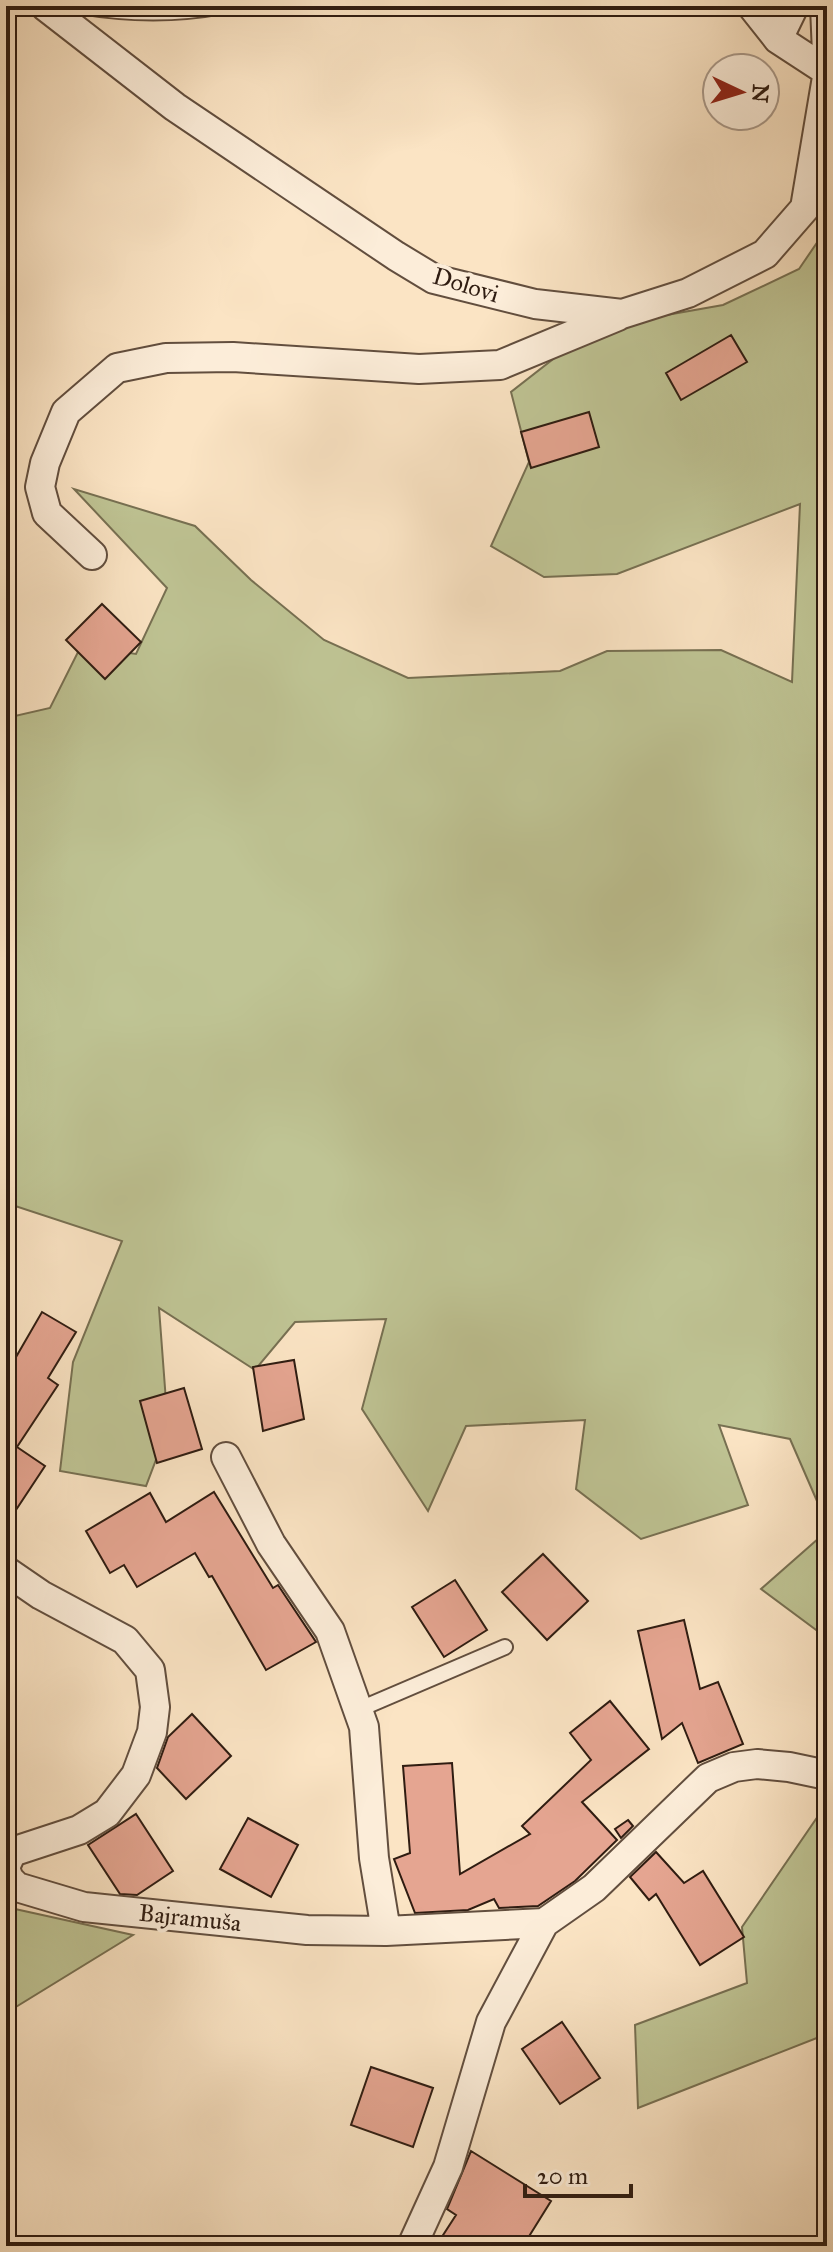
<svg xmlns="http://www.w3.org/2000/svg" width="833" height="2252" viewBox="0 0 833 2252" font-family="'IM FELL Great Primer',serif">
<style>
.green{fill:#bfc494;stroke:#777052;stroke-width:2}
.building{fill:#e5a591;stroke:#2f1c11;stroke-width:2}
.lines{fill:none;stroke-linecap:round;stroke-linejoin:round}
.service-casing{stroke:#624e3e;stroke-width:18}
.minor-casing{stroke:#624e3e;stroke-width:32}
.service{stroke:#fcedd9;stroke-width:14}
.minor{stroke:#fcedd9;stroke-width:28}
.labels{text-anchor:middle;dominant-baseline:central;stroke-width:8;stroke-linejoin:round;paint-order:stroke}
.street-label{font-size:24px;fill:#2f1c11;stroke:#fcedd9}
</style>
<rect width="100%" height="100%" fill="#fbe4c4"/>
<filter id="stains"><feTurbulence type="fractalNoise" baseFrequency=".0025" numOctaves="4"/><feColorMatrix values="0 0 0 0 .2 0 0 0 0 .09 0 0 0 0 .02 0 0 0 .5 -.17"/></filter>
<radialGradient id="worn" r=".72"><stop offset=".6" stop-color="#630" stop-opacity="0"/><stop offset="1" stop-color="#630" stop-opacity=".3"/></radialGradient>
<path class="green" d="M827,228V1524L790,1439L719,1425L748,1505L641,1539L576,1489L585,1420L466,1426L428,1511L362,1409L386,1319L295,1322L255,1370L159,1308L168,1428L146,1486L60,1471L73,1362L122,1241L6,1203V718L50,708L81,646L136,654L167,588L74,489L195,526L251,580L324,640L408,678L560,671L607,651L721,650L792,682L800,504L617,574L544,577L491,546L529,462L511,392L593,328L723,305L799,269Z
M827,1531V1638L761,1589Z
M827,1803V2034L638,2108L635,2025L747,1983L742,1927Z
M6,1907L133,1935L6,2013Z"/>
<path class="building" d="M731,335L747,362L681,400L666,373Z
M589,412L599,447L531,468L521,432Z
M102,604L141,642L105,679L66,640Z
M42,1312L76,1332L48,1378L58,1385L17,1447L45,1466L6,1525V1350L16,1357Z
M294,1360L304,1419L263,1431L253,1367Z
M184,1388L202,1449L157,1463L140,1401Z
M214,1492L273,1588L278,1585L316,1642L266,1670L212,1576L209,1577L195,1553L137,1587L124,1565L110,1573L86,1531L150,1493L166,1522Z
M543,1554L588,1601L547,1640L502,1592Z
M455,1580L487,1630L444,1657L412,1607Z
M684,1620L700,1689L718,1682L743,1744L698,1763L682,1723L662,1739L638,1631Z
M610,1701L649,1749L582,1802L617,1840L575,1881L538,1906L499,1908L494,1899L468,1910L415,1913L394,1859L410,1853L403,1766L452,1763L460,1874L530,1834L522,1826L591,1760L570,1733Z
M192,1714L231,1756L186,1799L157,1768L168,1737Z
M136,1814L173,1871L137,1895L120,1894L88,1845Z
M248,1818L298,1845L271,1897L220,1869Z
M628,1820L633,1826L621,1838L615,1829Z
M656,1852L684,1883L703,1871L744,1937L700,1965L656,1894L649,1900L630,1877Z
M562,2022L600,2078L560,2104L522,2049Z
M371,2067L433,2088L413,2147L351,2125Z
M471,2151L551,2201L523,2246H436L456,2215L447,2209Z"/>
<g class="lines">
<g class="service-casing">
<path id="service" d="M79,6C126,14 176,15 223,6
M360,1709L505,1647"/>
</g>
<g class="minor-casing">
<path id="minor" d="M45,6L175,107L396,256L434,279L535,304L622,314L688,293L765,254L805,208L827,77
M752,6L778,39L827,71
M825,6L827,54
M778,39L794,6
M92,555L47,513L40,487L45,463L66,412L117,368L166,358L233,357L419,369L500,365L618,316
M226,1457L271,1544L330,1631L364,1727L374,1858L386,1931
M6,1571L41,1595L125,1640L150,1670L155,1707L152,1732L136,1775L107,1813L79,1830L12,1852L6,1865
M6,1871L9,1879L17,1887L84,1907L307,1930L386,1931L544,1923L594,1888L708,1778L734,1767L757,1764L789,1767L827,1775
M412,2246L448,2167L491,2022L544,1923"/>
</g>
<use href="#service" class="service"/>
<use href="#minor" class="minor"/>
</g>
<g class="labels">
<g class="street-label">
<text transform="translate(466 285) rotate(17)">Dolovi</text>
<text transform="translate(190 1918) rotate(6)">Bajramuša</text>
</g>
</g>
<rect width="833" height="2252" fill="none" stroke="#fbe4c4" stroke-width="32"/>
<rect x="8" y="8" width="817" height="2236" fill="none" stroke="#2f1c11" stroke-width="4"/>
<rect x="16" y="16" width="801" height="2220" fill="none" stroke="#2f1c11" stroke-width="2"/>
<g transform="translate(741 92) rotate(94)"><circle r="38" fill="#fcedd9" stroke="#aa9989" stroke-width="2"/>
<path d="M0-6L14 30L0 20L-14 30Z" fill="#8f2418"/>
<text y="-12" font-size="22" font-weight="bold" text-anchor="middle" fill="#2f1c11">N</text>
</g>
<path d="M525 2184v12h106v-12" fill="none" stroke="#2f1c11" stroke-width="4"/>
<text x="537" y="2184" font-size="24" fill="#2f1c11" stroke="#fcedd9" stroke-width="6" paint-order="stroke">20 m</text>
<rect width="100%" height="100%" filter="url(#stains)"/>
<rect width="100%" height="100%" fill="url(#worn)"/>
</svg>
